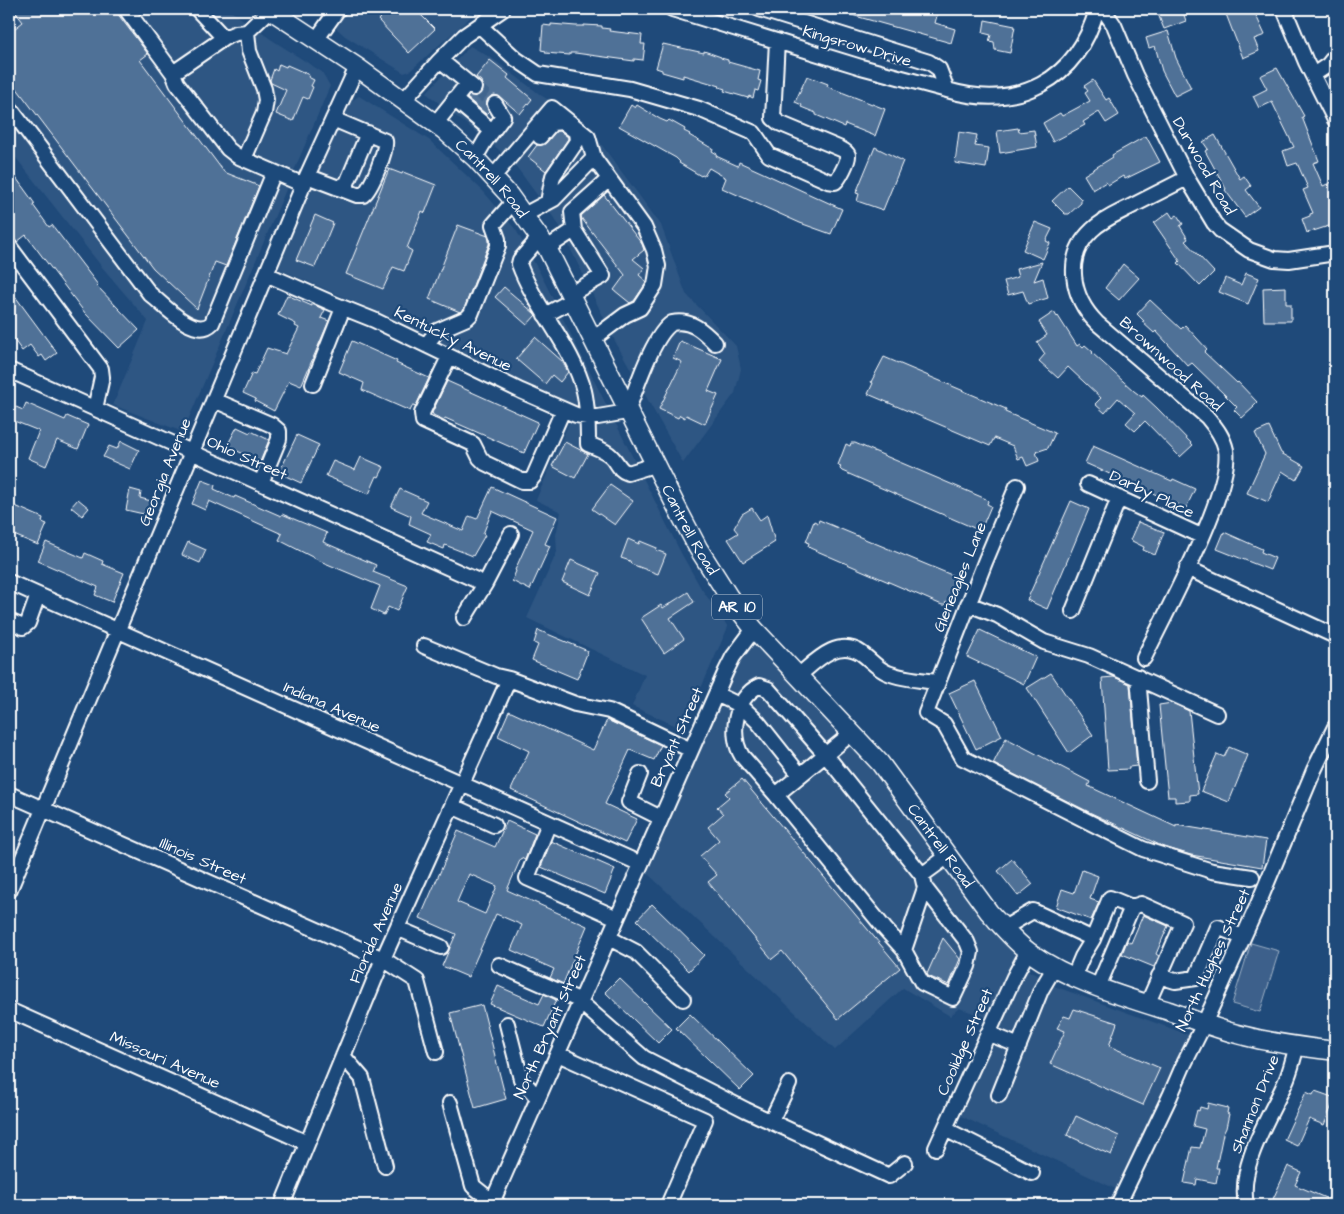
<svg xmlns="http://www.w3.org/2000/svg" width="1344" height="1214" viewBox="0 0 1344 1214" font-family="'Architects Daughter',sans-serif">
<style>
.built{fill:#2e5683}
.green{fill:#3c618b;stroke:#9eb0c5}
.building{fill:#507197;stroke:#fff;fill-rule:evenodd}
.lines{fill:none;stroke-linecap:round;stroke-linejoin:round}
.minor-tunnel{stroke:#41658e;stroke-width:14;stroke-dasharray:14 7;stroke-linecap:butt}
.minor-casing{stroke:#fff;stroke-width:18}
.major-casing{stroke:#fff;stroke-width:21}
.minor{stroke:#1f4a7a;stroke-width:14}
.major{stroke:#1f4a7a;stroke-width:18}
.labels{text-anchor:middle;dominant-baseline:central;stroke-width:4.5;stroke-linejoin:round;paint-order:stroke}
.shield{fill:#1f4a7a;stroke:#bcc9d7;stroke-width:1}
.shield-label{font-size:15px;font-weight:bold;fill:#fff}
.street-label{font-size:16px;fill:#fff;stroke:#1f4a7a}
</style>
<rect width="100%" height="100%" fill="#1f4a7a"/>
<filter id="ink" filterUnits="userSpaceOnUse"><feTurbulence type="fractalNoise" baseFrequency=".02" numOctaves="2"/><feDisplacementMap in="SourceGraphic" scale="10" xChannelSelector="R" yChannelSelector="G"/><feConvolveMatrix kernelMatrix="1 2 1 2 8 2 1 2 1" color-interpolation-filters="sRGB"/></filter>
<g filter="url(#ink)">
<path class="built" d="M9,9H228L272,40L322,72L330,86L183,432L113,405L148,321L102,267L9,149Z
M315,9H464L473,15L410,71L404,73L345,36Z
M470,46L493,59L542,96L584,121L661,225L686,294L736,346L741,369L735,393L683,463L615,341L559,225L518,169L498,149L426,93Z
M359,96L429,140L483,191L516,230L539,271L681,553L701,588L728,627L683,729L632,706L645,675L527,618L557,552L556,535L561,512L536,500L576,406L518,382L389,317L277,268L345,105Z
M754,629L798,676L1028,951L996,1015L985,1017L959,1008L950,1016L903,988L835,1050L647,873L672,793Z
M1025,970L1037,975L1051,985L1189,1035L1120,1191L961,1116Z"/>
<path class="green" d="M1251,943L1279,951L1260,1012L1232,1004Z"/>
<path class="building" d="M13,9H114L148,54L140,60L224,172L259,186L226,266L215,262L197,309L153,268L9,78V33L23,22Z
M371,9H415L435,29L409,53L378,20L380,18Z
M841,9H928L938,12L935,23L955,29L951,43L841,12Z
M1156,9H1182L1186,21L1164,29Z
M1224,9H1253L1265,35L1254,39L1259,51L1243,58Z
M985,20L1015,26L1010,53L995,50L994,42L989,41L991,35L983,33Z
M551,24L576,26H584V25L602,26V28L610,29L609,31L642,35L641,44H645L643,60L634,59V61L575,53H570V55L545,53L546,51L541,50L543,25L551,26Z
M1168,31L1176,58L1191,88L1175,96L1162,71L1155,46L1149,48L1146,38Z
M663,44L695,51L704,53V51L721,57V58L728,60V62L760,71L758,80L761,81L758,91L755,90L753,98L749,96L748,98L724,91L725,89L719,87L720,86L683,75V78L662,72V70L656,68Z
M490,60L509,75L507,78L532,99L520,114L499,96L494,95L488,99L486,105L489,111L486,114L467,98L469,95L477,96L481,93L482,85L481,81L476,77Z
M279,64L286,67L287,65L303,72L309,75L308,77L314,80L311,86L313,87L308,99L303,97L293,121L276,114L286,90L271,83L270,80L274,69L277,71Z
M1277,68L1304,116L1302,117L1319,161L1313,163L1323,186L1332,182L1335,190V224L1307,233L1302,219L1310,216V214L1313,213L1303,190L1308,188L1297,163L1288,166L1283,151L1294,147L1272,102L1259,108L1253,96L1267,89L1260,76Z
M807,76L828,84L827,86L831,88L885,109L875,136L845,124L844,127L816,115V113L801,107L802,105L795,102Z
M1093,80L1106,100L1109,98L1119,115L1106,123L1099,112L1083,122L1085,125L1053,142L1043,123L1060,113L1062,116L1090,101L1085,93L1088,91L1084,86Z
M631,105L635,108L637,105L660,119L667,122L669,120L685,129L684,131L690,134L689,135L713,149L712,151L717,154L716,156L738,166L739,162L842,209L831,234L800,223L722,188L726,178L709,168L704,176L702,175L701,176L679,163L680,162L676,158L619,126Z
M1018,128L1019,132L1034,130L1037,147L1000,153L997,131Z
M556,131H560L568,137V139L546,171L528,157L537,145H542L546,143Z
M959,132L977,135L975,146L989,148L986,168L955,163Z
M1215,135L1240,179L1244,176L1251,186L1246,190L1259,207L1245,217L1225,190L1226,189L1205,151L1208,149L1203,142Z
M1146,136L1160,162L1125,179L1123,176L1108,185L1106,182L1093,190L1084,175L1113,157L1112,155Z
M875,147L903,161L883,210L857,201L859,194L856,193Z
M9,168L35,204L33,205L49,227L52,225L98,285L97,286L139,330L119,348L85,313L26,235L17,242L9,237Z
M389,169L402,174L403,172L436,185L425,213L422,211L407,248L412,251L404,271L393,267L383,289L346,274Z
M1068,186L1081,199V203L1069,214H1065L1052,201Z
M604,195L642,244L644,250L633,259L644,268L639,275L647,282L634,301L630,303L614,290L625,275L582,219L581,216Z
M1169,212L1173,218L1177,215L1183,224L1180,226L1188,239L1185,241L1214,272L1200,286L1178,263L1180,261L1154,223Z
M315,215L333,223L315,267L296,260Z
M1035,222L1052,229L1046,241L1050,243L1043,259L1023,250Z
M458,225L488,236L489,241V244L464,309L460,312L429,299Z
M1042,262L1034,281L1043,278L1048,298L1028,304L1023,291L1008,295L1004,281L1018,277L1016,269Z
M1123,264L1139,278L1119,300L1105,288Z
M1246,273L1259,278L1248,304L1219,292L1225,278L1241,285Z
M504,287L534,313L536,315L527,325L495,297Z
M1286,287V304H1291V321H1264L1263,288Z
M9,288L57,353L46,361L42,355L39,357L30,345L22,351L9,333Z
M287,295L312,306V304L325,310L321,318L329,321L301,386L289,381L274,411L255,401L256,399L243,393L252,373L255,374L267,348L286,354L299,328L295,326L296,324L278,315Z
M1150,300L1181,329L1185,325L1207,349L1204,352L1237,383L1238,382L1257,402L1253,406L1254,407L1242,418L1234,410L1237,407L1226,396L1192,363L1188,366L1156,331L1154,333L1142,322L1144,321L1137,314Z
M1054,312L1057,317L1058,316L1077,346L1080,344L1083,347L1085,345L1093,352L1092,353L1134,391L1142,397L1143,395L1157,408L1193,445L1180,457L1145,421L1135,431L1126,423L1135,413L1118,398L1105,413L1095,404L1101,398L1068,367L1058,378L1039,361L1045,354L1037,342L1047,335L1039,322Z
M535,337L563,362L568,372L560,382L552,375L545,384L516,359Z
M352,341L397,361L396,363L429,378L416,406L413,405L410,411L362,390L364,383L339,372Z
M680,341L722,359L708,391L718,395L705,424L686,415L685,418L680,415L678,418L659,409L682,362L673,358Z
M884,357L1006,409L1005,412L1055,433L1048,448L1036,452L1039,461L1027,466L1023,457L1018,459L1013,446L994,438L990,446L868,394L873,383L871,382Z
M447,381L538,422L524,453L445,418L444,420L433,415V414L432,413Z
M26,403L65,420L67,416L88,425L78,449L57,440L46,466L28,458L39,431L9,419V404L23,410Z
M237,427L250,433L251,431L269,440L260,462L227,446Z
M1269,427L1281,453L1304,466L1296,480L1282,471L1268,502L1247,493L1265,454L1255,433Z
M297,435L319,445L301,483L279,473Z
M121,441L139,450L130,469L103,457L109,446L117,449Z
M565,442L588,454L575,478L552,466Z
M851,443H855L986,499L988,501L987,504L991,506L982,527L978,525L977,528H974L842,471L840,469L841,466L838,465L846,444L850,446Z
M1093,446L1172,481L1173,479L1195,489L1186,508L1085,463Z
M361,457L384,467L379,477L377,476L369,494L326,476L333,461L355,470Z
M202,480L215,485L214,489L234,498L235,496L281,516L282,514L327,533L323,542L376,565L373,572L408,586L397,611L388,607L384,615L371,609L380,586L320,561L279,540L282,534L209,501L205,510L192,504Z
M610,485L633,501L615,525L592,509Z
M492,487L557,517L545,544L550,546L530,590L512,581L516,571L515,570L533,530L492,511L483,534L485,535L473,556L445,545L444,549L427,542L431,534L409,524L411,516L391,507L400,489L427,501L421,513L463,531L469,516L477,519Z
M130,489L141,492L140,498L151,501L148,515L126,510Z
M78,499L89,508L82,516L71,507Z
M1071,501L1089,509L1047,609L1027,600Z
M13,505L43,518L42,522L47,524L38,545L9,533V508L11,509Z
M752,508L760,520L767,515L775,542L743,562L728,539L738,533L734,528L742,514Z
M819,520L954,576L956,579L955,582L959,583L950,604L946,602L945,605H942L810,548L808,546L809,543L806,542L814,521L818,523Z
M1138,522L1164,532L1155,555L1143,550L1144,547L1130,540Z
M1224,532L1262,549L1261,552L1275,558L1270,570L1217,549Z
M628,539L639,544L640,541L657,548L656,550L666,554L658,574L631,564L630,561L621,558Z
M46,542L83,558L85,553L103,561L102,564L124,573L112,602L95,595L98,587L38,561Z
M188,542L206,550L200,563L182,555Z
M571,560L600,573L590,595L562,582Z
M688,592L694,602L670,618L684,639L664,653L641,618L661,605L663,608Z
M538,630L588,651L577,679L532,660L538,645L534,643Z
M980,630L1036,657L1024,684L967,657Z
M1051,673L1093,735L1069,753L1027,688Z
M1114,677L1130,684L1137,766L1129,767V769L1108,770L1102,678Z
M975,681L1002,736L976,749L949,693Z
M1172,703L1189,711L1198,794L1190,795V801L1175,802V797H1168L1159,705Z
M509,711L593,750L607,720L661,745L654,760L630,750L605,804L637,819L625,843L511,790L529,751L498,736Z
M1006,738L1090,782L1088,786L1176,827V825L1266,840L1262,867L1191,855L1164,847L1089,812L993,764Z
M1229,747L1248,755L1229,802L1201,791L1217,754L1224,757Z
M742,779L900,968L838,1019L782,951L772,959L708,882L717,875L700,856L719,840L708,827L723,814L717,807L729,797L725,793Z
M507,821L535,834L525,860L521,858L507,890L587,926L563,984L550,978L554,969L511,950L522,925L496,914L468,977L442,966L456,934L420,918L458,831L495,847ZM469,874L497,886L485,914L457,902Z
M551,841L615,869L605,894L541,867Z
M1012,859L1033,884L1018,896L998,871Z
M1082,870L1098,876L1090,899L1099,902L1091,920L1056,907L1062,889L1074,893Z
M652,904L704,955L689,971L637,920Z
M1143,915L1168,926L1156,954L1159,956L1154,967L1122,954L1127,941L1131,943Z
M943,938L960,959L949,985L928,976L927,974Z
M619,978L672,1029L658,1043L605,992Z
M498,986L539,1004L544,994L556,1000L544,1027L490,1004Z
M482,1005L506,1099L475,1108L450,1013Z
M1074,1009L1117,1023L1109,1046L1160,1068L1143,1105L1050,1064L1065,1031L1057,1028L1064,1016L1070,1018Z
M690,1014L754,1076L740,1090L676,1028Z
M1315,1091L1335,1098L1324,1125L1309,1119L1297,1146L1284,1140L1306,1092L1313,1095Z
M1208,1103L1228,1108L1227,1113L1229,1114L1226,1128L1223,1134L1216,1168H1219L1216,1183L1197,1179L1196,1185L1184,1183L1192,1147L1200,1148L1205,1129L1193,1126L1197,1110L1199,1111L1200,1107L1207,1109Z
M1076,1116L1119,1136L1111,1155L1067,1135Z
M1288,1166L1301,1172L1295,1185L1335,1202V1205H1286L1273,1199Z"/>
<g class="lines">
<path class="minor-tunnel" d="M475,88L495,104"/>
<g class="minor-casing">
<path id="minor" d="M126,9L173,73L177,83L228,149L237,156L304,185
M197,9L224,38
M672,9L861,67L947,90
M759,9L929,62L939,69L947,90C1018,111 1077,81 1097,9
M1103,9L1114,25L1135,75L1187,178L1214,223L1220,230L1249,250L1274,259L1289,260L1335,253
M1284,9L1306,62L1335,120
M480,26L516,59L538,74L630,89L699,109L754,133L769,155L828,181L835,182C839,179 849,160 848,155C847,152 843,150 841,149L779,123L773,118L777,41
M316,40L338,9
M440,60L474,88
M173,73L224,38L236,33L247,32L270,10
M1313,75L1328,65L1335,56
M454,99L492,131
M404,100L439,61L464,36L503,9
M9,107L150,294C164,305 195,340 212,323L274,172
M435,124L468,83
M540,137L552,123L563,122L576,132L577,141L553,176L548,202
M475,158L485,141L503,117L495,104
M244,159L264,113L266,100L264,89L249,51L247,32
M307,176L357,195H363C371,190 387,150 385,141L333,119
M493,177L552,108L588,137L594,158L644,227L654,250L658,266L655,285L640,308L625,315L593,339
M338,188L347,183L368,133
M524,215L554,199L594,158
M574,230L572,212L609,179
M539,238L520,260L519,264C535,308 573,347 584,391C588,408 588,427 588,444C595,447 605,450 611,456C618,462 618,470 628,473L654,465
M9,246L101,369L102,377L95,409
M547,248L574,230L603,276L570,294
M266,274L334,304L374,320L521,391L576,415L587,417H598L627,412C636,389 653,335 672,323C691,319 703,331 715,343
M545,315L573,300
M426,345L437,331L467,318L471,314L498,246V239L493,225L514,201
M449,357L422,413L423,421L473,444L480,458L485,463L522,481H530L534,476L563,410
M9,370L485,584
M313,384L343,308
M214,400L272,425L279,431V439L261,483
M1088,484L1201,536
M1017,486L985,562L926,713L944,724L963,758L1087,821L1143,849L1212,871L1252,877
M1187,568L1335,636
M9,582L641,864
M968,604L997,615L1044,642L1089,656L1217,714
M1073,611L1119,498
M464,618L485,584L511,534
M9,621L23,627L28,623L38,595
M424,646L496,676L509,679L575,704L609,711L691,750
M1144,658C1164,616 1233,490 1226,450C1223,436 1215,427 1207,417L1097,323C1072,298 1063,257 1092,230C1102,220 1116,214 1128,208C1148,198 1167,188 1187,178
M798,676C815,662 837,637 861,653C870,659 877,669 888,673C903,679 921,680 937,682
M1138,677L1147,781
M716,694L741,706L758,722L800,775
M640,774L629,802L661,818
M9,794L383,959L417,981L436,1052
M776,795L852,733
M452,806L494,825
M549,823L527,878L617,918
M922,875L825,754L768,689L759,686C735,697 729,735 742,756L776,795L885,929L904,950L922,983L953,998L968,966L971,952L967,942L925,888
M9,891L307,176L357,67
M397,928L441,947
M1004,928L1033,911L1093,939
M609,938L636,952L683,999
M904,950L925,888L922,875L948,856
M499,965L581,1001
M1074,976L1082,957L1093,939L1110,898L1132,907
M1159,976L1175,981L1196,978L1218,927L1242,937
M1098,987L1132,907L1141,904L1183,923L1147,1005
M580,1002L644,1058L746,1110L889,1176L905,1163
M9,1010L307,1143
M507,1024L521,1079L538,1098
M988,1033L1019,1046
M558,1054L705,1120L668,1205
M343,1056L362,1078L385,1166
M999,1095L1041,990L1054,968
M450,1103L473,1186L493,1202L499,1205
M771,1121L789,1084
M945,1129L1032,1173
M936,1148L1014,977L1028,951
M282,1205L383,959L509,679
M491,1205L726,671L733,657L754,629
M1118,1205L1170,1096L1183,1066L1204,1024L1256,909L1314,770L1335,727
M1246,1205C1238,1164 1269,1119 1285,1083C1291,1071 1293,1058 1297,1046"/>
</g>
<g class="major-casing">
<g id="major">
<path id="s1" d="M269,9L357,67L444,130L475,158L509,195L547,248L676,506L698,548L729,597L754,629L880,763L989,912C1001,925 1014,941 1029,952C1070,981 1121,996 1169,1011C1194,1020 1219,1030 1245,1036C1275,1044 1305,1047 1335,1051"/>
</g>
</g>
<use href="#minor" class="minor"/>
<use href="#major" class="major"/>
</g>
</g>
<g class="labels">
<rect class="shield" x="712" y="594.5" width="50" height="25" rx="4"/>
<g class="shield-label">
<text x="737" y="607">AR 10</text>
</g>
<g class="street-label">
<text transform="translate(857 46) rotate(16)">Kingsrow Drive</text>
<text transform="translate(1204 166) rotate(60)">Durwood Road</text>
<text stroke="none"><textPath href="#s1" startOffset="281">Cantrell Road</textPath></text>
<text transform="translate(453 339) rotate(26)">Kentucky Avenue</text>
<text transform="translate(1171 364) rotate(42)">Brownwood Road</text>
<text transform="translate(247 458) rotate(24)">Ohio Street</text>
<text transform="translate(165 472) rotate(-68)">Georgia Avenue</text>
<text transform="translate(1152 494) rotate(25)">Darby Place</text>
<text stroke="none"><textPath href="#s1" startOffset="686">Cantrell Road</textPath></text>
<text transform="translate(960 577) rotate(-68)">Gleneagles Lane</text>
<text transform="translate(332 707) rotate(24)">Indiana Avenue</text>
<text transform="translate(677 737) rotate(-66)">Bryant Street</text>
<text stroke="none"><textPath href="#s1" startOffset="1091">Cantrell Road</textPath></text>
<text transform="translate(203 861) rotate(24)">Illinois Street</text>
<text transform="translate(376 933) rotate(-66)">Florida Avenue</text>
<text transform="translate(1213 960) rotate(-65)">North Hughes Street</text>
<text transform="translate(550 1027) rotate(-66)">North Bryant Street</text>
<text transform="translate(965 1042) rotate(-66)">Coolidge Street</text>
<text transform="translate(165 1060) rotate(24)">Missouri Avenue</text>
<text transform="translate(1255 1104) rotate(-68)">Shannon Drive</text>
</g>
</g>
<rect width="1344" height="1214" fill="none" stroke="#1f4a7a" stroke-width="30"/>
<rect x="15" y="15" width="1314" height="1184" fill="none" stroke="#fff" stroke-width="2" filter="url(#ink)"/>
</svg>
